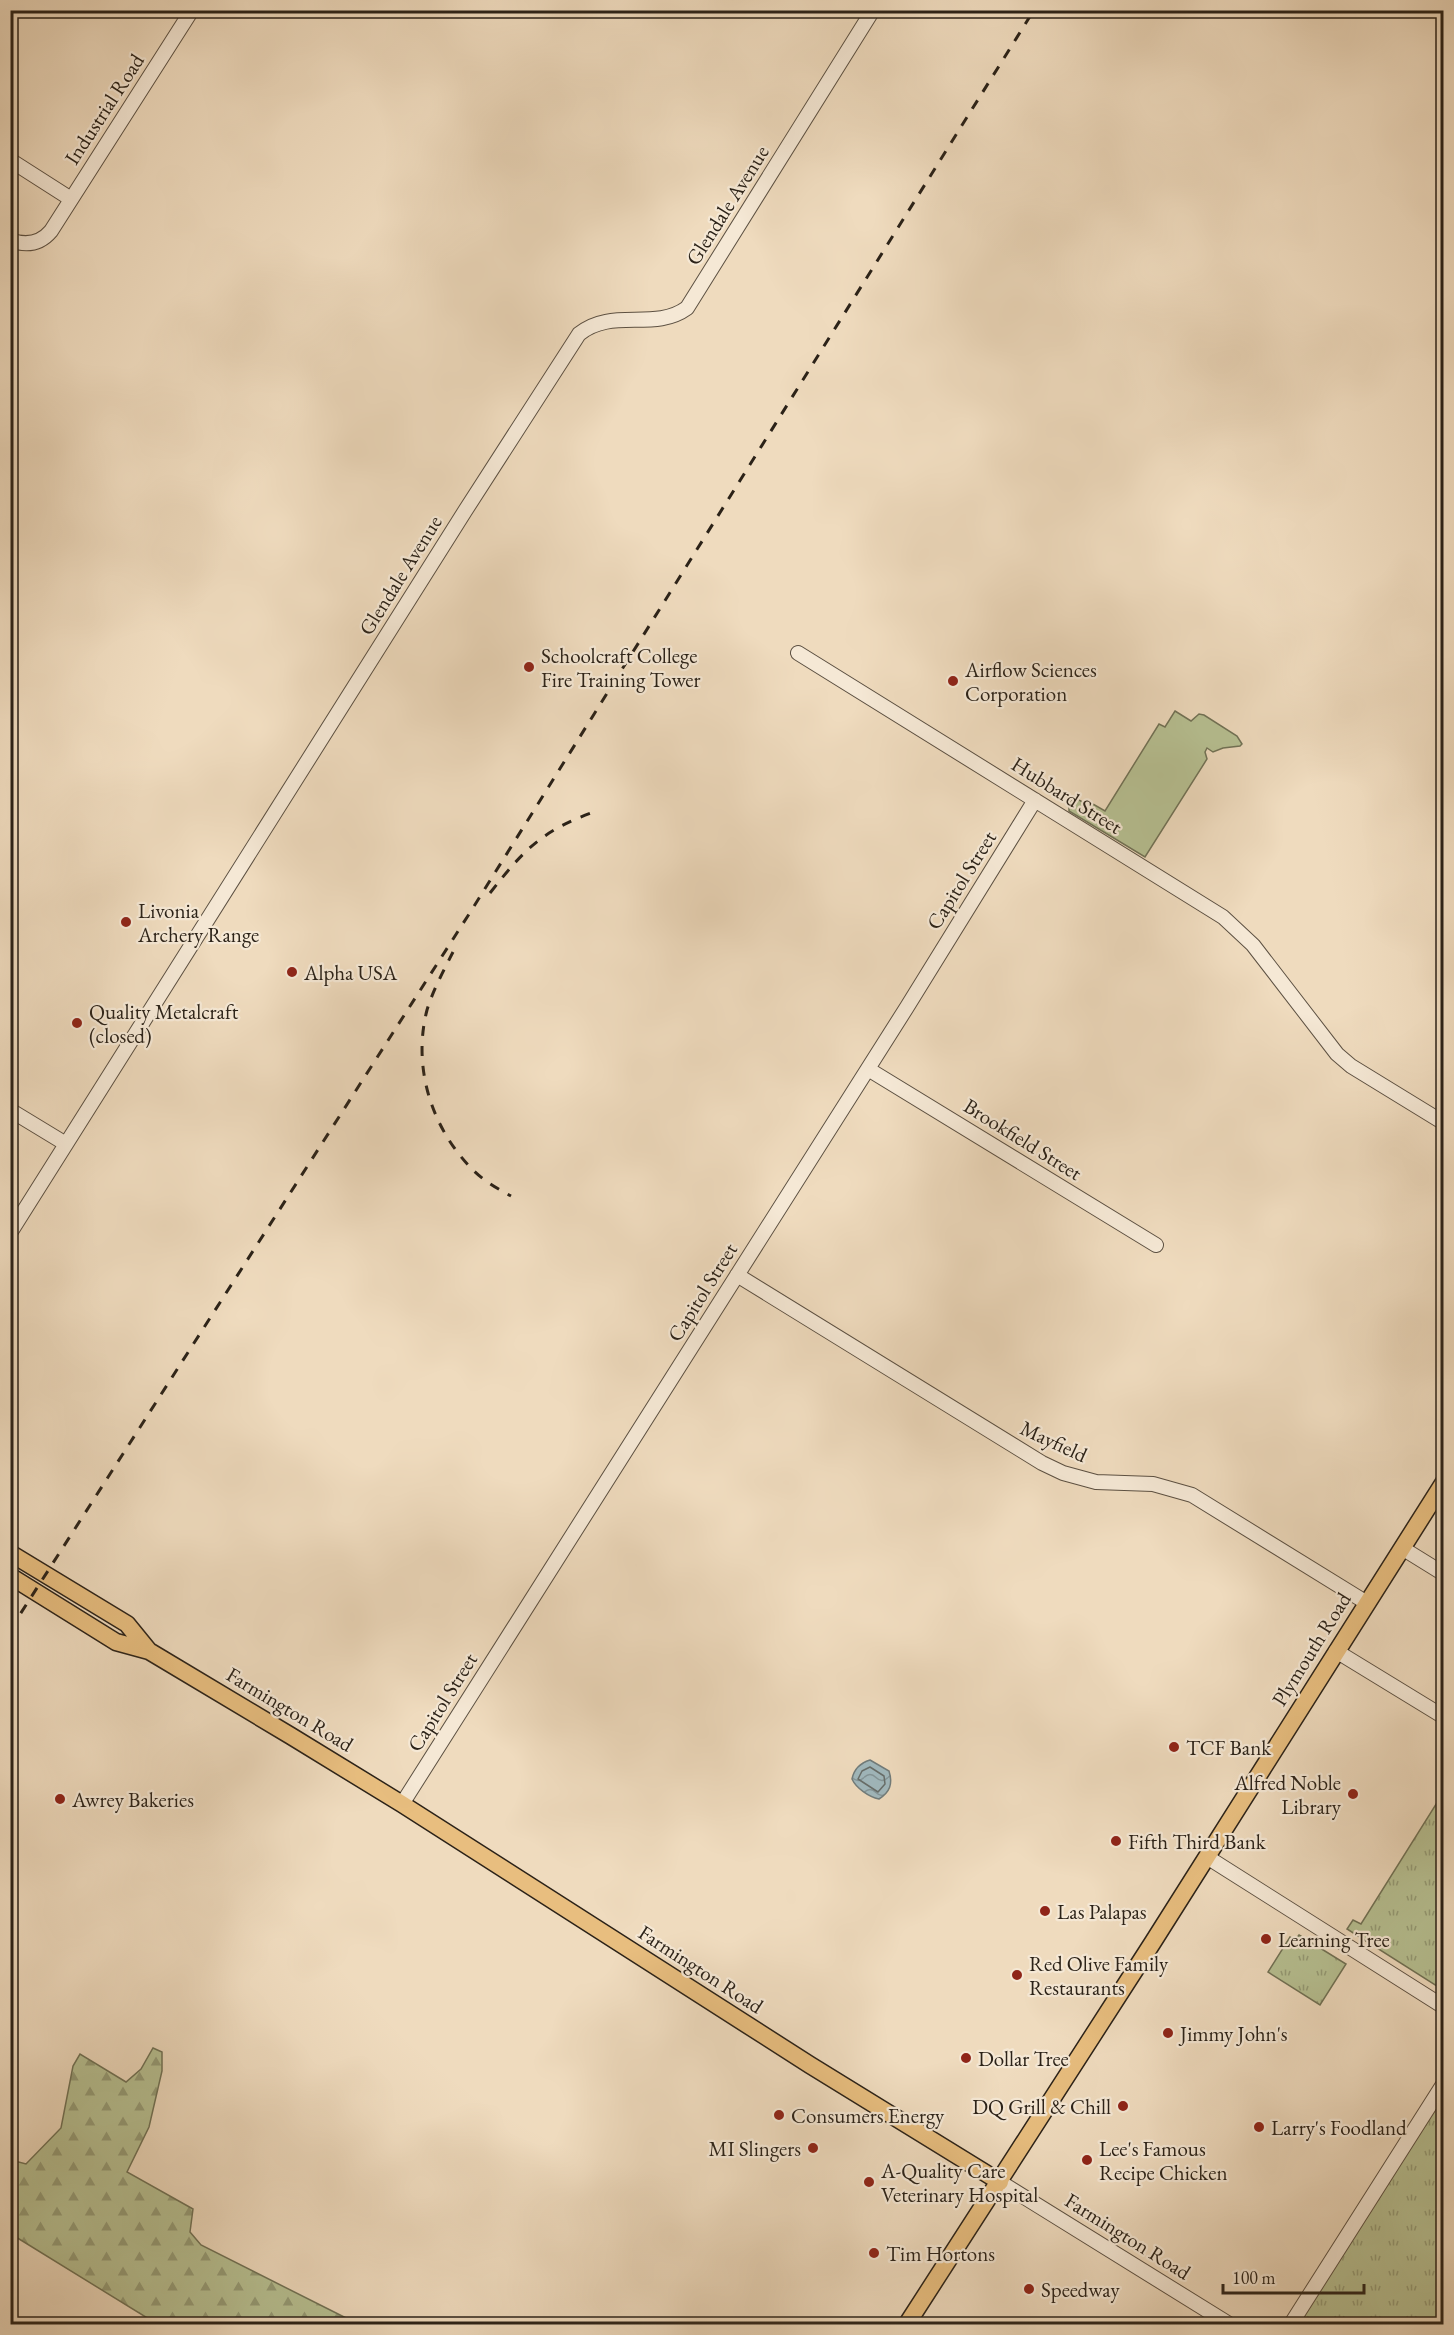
<svg xmlns="http://www.w3.org/2000/svg" width="1454" height="2335" viewBox="0 0 1454 2335" font-family="'EB Garamond',serif">
<style>
.grass{fill:#b7c193;stroke:#717256;stroke-width:1.5}
.forest{fill:url(#forest-firs);stroke:#717256;stroke-width:1.5}
.park{fill:url(#park-tufts);stroke:#717256;stroke-width:1.5}
.water{fill:url(#water-waves);stroke:#717c7b;stroke-width:1.5}
.lines{fill:none;stroke-linecap:round;stroke-linejoin:round}
.shore{stroke:#666d6a;stroke-width:1.5}
.minor-casing{stroke:#5c5042;stroke-width:16}
.major-casing{stroke:#2b2218;stroke-width:19}
.minor{stroke:#f5e8d5;stroke-width:14}
.major{stroke:#e8be7f;stroke-width:16}
.rail{stroke:#2b2218;stroke-width:3;stroke-dasharray:10 10;stroke-linecap:butt}
.poi-dot{fill:#8f2418;stroke:#f5e8d5;stroke-width:2}
.labels{text-anchor:middle;dominant-baseline:central;stroke-width:4.5;stroke-linejoin:round;paint-order:stroke}
.street-label{font-size:21px;fill:#2b2218;stroke:#f5e8d5}
.poi-label{font-size:21px;fill:#2b2218;stroke:#f5e8d5;text-anchor:start}
</style>
<defs>
<pattern id="forest-firs" width="22" height="20" patternUnits="userSpaceOnUse" patternTransform="scale(1.5)"><rect width="22" height="20" fill="#b7c193"/><path d="M5 1l3.5 6h-7zM16 11l3.5 6h-7z" fill="#959c77"/></pattern>
<pattern id="park-tufts" width="24" height="20" patternUnits="userSpaceOnUse" patternTransform="scale(1.5)"><rect width="24" height="20" fill="#b7c193"/><path d="M3 7l-1-3M5 7V3M7 7l1-3M15 17l-1-3M17 17v-4M19 17l1-3" fill="none" stroke="#959c77"/></pattern>
<pattern id="water-waves" width="16" height="10" patternUnits="userSpaceOnUse" patternTransform="scale(1.5)"><rect width="16" height="10" fill="#a0b8bd"/><path d="M0 5q4-4 8 0t8 0" fill="none" stroke="#839599"/></pattern>
</defs>
<rect width="100%" height="100%" fill="#efdbbe"/>
<filter id="stains"><feTurbulence type="fractalNoise" baseFrequency=".00333" numOctaves="4"/><feColorMatrix values="0 0 0 0 .2 0 0 0 0 .09 0 0 0 0 .02 0 0 0 .5 -.17"/></filter>
<radialGradient id="worn" r=".72"><stop offset=".6" stop-color="#630" stop-opacity="0"/><stop offset="1" stop-color="#630" stop-opacity=".3"/></radialGradient>
<path class="grass" d="M1175,711L1191,721L1199,714L1204,715L1237,736L1242,744L1240,746L1223,748L1213,752L1207,748L1205,752L1207,759L1145,857L1069,811V805L1074,797L1084,803L1086,800L1105,811L1159,724L1165,727Z"/>
<path class="forest" d="M153,2048L162,2052V2071L149,2127L127,2172L193,2209L190,2232L201,2245L358,2324H157L11,2234V2160L26,2164L61,2128L73,2066L80,2054L126,2082L141,2069Z"/>
<path class="park" d="M1443,1793V1990L1347,1929L1353,1920L1361,1924Z
M1299,1935L1346,1964L1320,2005L1268,1972L1290,1937L1295,1940Z
M1443,2092V2324H1297Z"/>
<path class="water" d="M870,1760L889,1771C893,1784 890,1792 879,1799C869,1797 856,1788 852,1779C854,1769 860,1763 870,1760Z"/>
<g class="lines">
<path class="shore" d="M870,1767L884,1776L885,1784L878,1792L858,1779L862,1771Z"/>
<g class="minor-casing">
<path id="minor" d="M10,160L71,199
M10,240C26,246 40,244 51,231L192,10
M798,653L1223,917L1253,945L1337,1054L1351,1066L1444,1123
M868,1069L1156,1245
M10,1110L66,1144
M10,1233L465,511L579,334C612,307 654,332 687,308L873,10
M737,1275L1042,1463L1063,1473L1096,1482L1153,1484L1192,1495L1367,1603
M1402,1548L1444,1574
M1336,1651L1444,1717
M402,1804L907,1007L1035,800
M1207,1857L1444,2007
M1000,2182L1229,2324
M1291,2324L1444,2083"/>
</g>
<g class="major-casing">
<path id="major" d="M10,1553L127,1624L149,1651
M10,1576L116,1642L149,1651L291,1736L402,1804L810,2065L1000,2182
M907,2324L1153,1942L1444,1482"/>
</g>
<use href="#minor" class="minor"/>
<use href="#major" class="major"/>
<path class="rail" d="M490,893C526,847 543,830 599,810
M453,952C444,970 433,990 427,1010C412,1068 432,1129 473,1170C484,1181 498,1189 511,1196
M10,1630L471,911L1034,10"/>
</g>
<g class="poi-dot">
<circle cx="529" cy="667" r="6"/>
<circle cx="953" cy="681" r="6"/>
<circle cx="126" cy="922" r="6"/>
<circle cx="292" cy="972" r="6"/>
<circle cx="77" cy="1023" r="6"/>
<circle cx="1174" cy="1747" r="6"/>
<circle cx="1353" cy="1794" r="6"/>
<circle cx="60" cy="1799" r="6"/>
<circle cx="1116" cy="1841" r="6"/>
<circle cx="1045" cy="1911" r="6"/>
<circle cx="1266" cy="1939" r="6"/>
<circle cx="1017" cy="1975" r="6"/>
<circle cx="1168" cy="2033" r="6"/>
<circle cx="966" cy="2058" r="6"/>
<circle cx="1123" cy="2106" r="6"/>
<circle cx="779" cy="2115" r="6"/>
<circle cx="1259" cy="2127" r="6"/>
<circle cx="813" cy="2148" r="6"/>
<circle cx="1087" cy="2160" r="6"/>
<circle cx="869" cy="2182" r="6"/>
<circle cx="874" cy="2253" r="6"/>
<circle cx="1029" cy="2289" r="6"/>
</g>
<g class="labels">
<g class="street-label">
<text transform="translate(104 109) rotate(-57)">Industrial Road</text>
<text transform="translate(727 205) rotate(-58)">Glendale Avenue</text>
<text transform="translate(400 575) rotate(-58)">Glendale Avenue</text>
<text transform="translate(1067 795) rotate(32)">Hubbard Street</text>
<text transform="translate(961 880) rotate(-58)">Capitol Street</text>
<text transform="translate(1023 1139) rotate(32)">Brookfield Street</text>
<text transform="translate(702 1292) rotate(-58)">Capitol Street</text>
<text transform="translate(1054 1441) rotate(25)">Mayfield</text>
<text transform="translate(1311 1649) rotate(-58)">Plymouth Road</text>
<text transform="translate(442 1702) rotate(-58)">Capitol Street</text>
<text transform="translate(290 1709) rotate(31)">Farmington Road</text>
<text transform="translate(701 1969) rotate(33)">Farmington Road</text>
<text transform="translate(1128 2236) rotate(32)">Farmington Road</text>
</g>
<g class="poi-label">
<text x="541" y="655">Schoolcraft College<tspan x="541" dy="24">Fire Training Tower</tspan></text>
<text x="965" y="669">Airflow Sciences<tspan x="965" dy="24">Corporation</tspan></text>
<text x="138" y="910">Livonia<tspan x="138" dy="24">Archery Range</tspan></text>
<text x="304" y="972">Alpha USA</text>
<text x="89" y="1011">Quality Metalcraft<tspan x="89" dy="24">(closed)</tspan></text>
<text x="1186" y="1747">TCF Bank</text>
<text x="1341" y="1782" text-anchor="end">Alfred Noble<tspan x="1341" dy="24">Library</tspan></text>
<text x="72" y="1799">Awrey Bakeries</text>
<text x="1128" y="1841">Fifth Third Bank</text>
<text x="1057" y="1911">Las Palapas</text>
<text x="1278" y="1939">Learning Tree</text>
<text x="1029" y="1963">Red Olive Family<tspan x="1029" dy="24">Restaurants</tspan></text>
<text x="1180" y="2033">Jimmy John's</text>
<text x="978" y="2058">Dollar Tree</text>
<text x="1111" y="2106" text-anchor="end">DQ Grill &amp; Chill</text>
<text x="791" y="2115">Consumers Energy</text>
<text x="1271" y="2127">Larry's Foodland</text>
<text x="801" y="2148" text-anchor="end">MI Slingers</text>
<text x="1099" y="2148">Lee's Famous<tspan x="1099" dy="24">Recipe Chicken</tspan></text>
<text x="881" y="2170">A-Quality Care<tspan x="881" dy="24">Veterinary Hospital</tspan></text>
<text x="886" y="2253">Tim Hortons</text>
<text x="1041" y="2289">Speedway</text>
</g>
</g>
<rect width="1454" height="2335" fill="none" stroke="#efdbbe" stroke-width="36"/>
<rect x="12" y="12" width="1430" height="2311" fill="none" stroke="#2b2218" stroke-width="3"/>
<rect x="18" y="18" width="1418" height="2299" fill="none" stroke="#2b2218" stroke-width="1.5"/>
<path d="M1223 2284v9h141v-9" fill="none" stroke="#2b2218" stroke-width="3"/>
<text x="1232" y="2284" font-size="18" fill="#2b2218" stroke="#f5e8d5" stroke-width="4.5" paint-order="stroke">100 m</text>
<rect width="100%" height="100%" filter="url(#stains)"/>
<rect width="100%" height="100%" fill="url(#worn)"/>
</svg>
